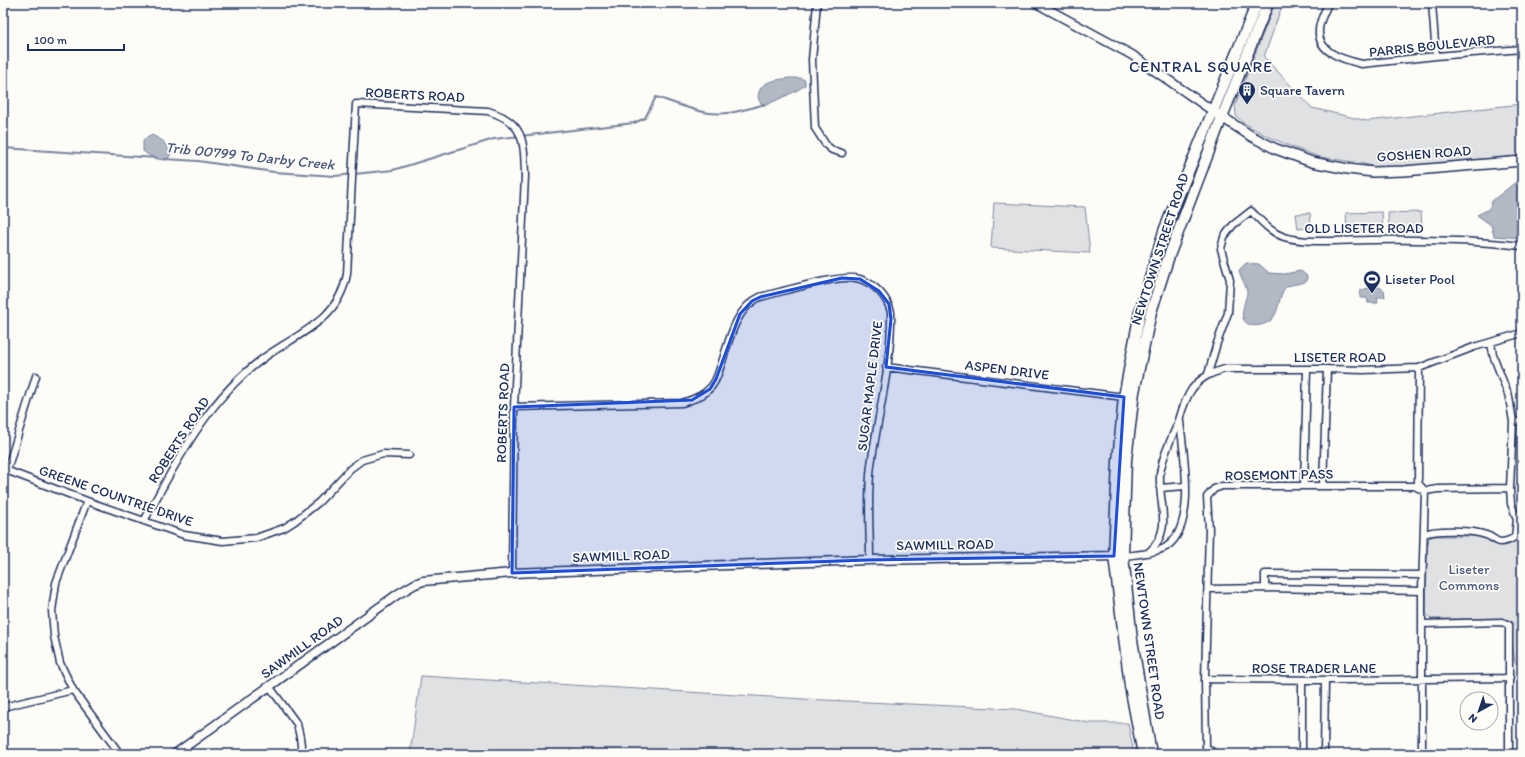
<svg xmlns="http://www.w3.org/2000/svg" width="1525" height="757" viewBox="0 0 1525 757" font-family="Itim,sans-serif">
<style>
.green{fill:#e0e1e3;stroke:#7e88a0}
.water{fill:#b3b8c5;stroke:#76819c}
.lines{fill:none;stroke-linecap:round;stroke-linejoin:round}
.stream{stroke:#76819c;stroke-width:2}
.minor-casing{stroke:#1b2f5e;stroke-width:9}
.tertiary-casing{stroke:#1b2f5e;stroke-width:11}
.secondary-casing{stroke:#1b2f5e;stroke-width:12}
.primary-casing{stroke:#1b2f5e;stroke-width:13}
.minor{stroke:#fdfcf7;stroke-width:6}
.tertiary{stroke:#fdfcf7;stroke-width:8}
.secondary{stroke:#fdfcf7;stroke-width:9}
.primary{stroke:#fdfcf7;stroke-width:10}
.marked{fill:#1d4ed8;fill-opacity:0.2;stroke:#1d4ed8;stroke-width:3;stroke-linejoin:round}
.labels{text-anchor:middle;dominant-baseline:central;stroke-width:3.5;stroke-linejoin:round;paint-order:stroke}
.street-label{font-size:14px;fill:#1b2f5e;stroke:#fdfcf7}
.poi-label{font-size:14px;fill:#1b2f5e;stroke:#fdfcf7;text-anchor:start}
.park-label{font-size:14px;fill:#4c5c7f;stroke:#fdfcf7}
.water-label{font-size:15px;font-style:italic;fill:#49587d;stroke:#fdfcf7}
.quarter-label{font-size:16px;letter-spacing:1px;fill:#1b2f5e;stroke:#fdfcf7}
</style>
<rect width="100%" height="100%" fill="#fdfcf7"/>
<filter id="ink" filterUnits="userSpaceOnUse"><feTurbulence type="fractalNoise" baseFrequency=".025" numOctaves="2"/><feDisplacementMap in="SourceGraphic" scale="8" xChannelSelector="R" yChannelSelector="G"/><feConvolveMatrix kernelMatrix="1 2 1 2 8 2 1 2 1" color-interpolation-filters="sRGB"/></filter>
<g filter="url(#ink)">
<path class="green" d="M1275,3H1283L1264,57L1312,108L1367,121L1522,104V156L1458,161L1384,169L1360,163L1320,157L1292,147L1265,135L1244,123L1236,116L1235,105Z
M994,203L1085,207L1090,253L991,248Z
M1382,212L1383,230L1347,231L1346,213Z
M1421,212L1422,229L1389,230L1388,213Z
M1310,213L1311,228L1298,229L1296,214Z
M1521,516H1522V663H1515L1511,633L1513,622L1480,619H1431L1426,613L1427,550L1429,538L1434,536H1477C1485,537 1490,543 1497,545C1517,550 1522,531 1521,516Z
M421,676L804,699L1016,709L1090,723H1128L1134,754H410Z"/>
<path class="water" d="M789,78H800L805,80V85L796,91L764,106C759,102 757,99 759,92C762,80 779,80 789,78Z
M152,135L163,141L171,154L167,160C157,160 150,157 143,151V140Z
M1522,177V238L1494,236L1491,225L1477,215L1489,209L1492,201Z
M1246,263L1259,264L1269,273L1284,274L1301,271L1307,276V281C1301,285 1289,283 1284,289C1279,297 1279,310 1273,318C1267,326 1247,330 1243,318C1241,310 1246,300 1247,293C1247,286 1240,277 1239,270Z
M1370,287H1379L1384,290L1385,297H1377L1378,303H1368L1367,298H1360V291Z"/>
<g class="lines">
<path class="stream" d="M3,148L157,158
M165,159L198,161L274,172L335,176L393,170L494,139L634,123L645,118L656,97C689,107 707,120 743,110C750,108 757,107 764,104"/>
<g class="minor-casing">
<path id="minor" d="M817,3L812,60L815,128L826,145L832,150L842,153
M1328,3C1325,12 1319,21 1319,30C1317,53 1345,60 1362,64L1436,56L1522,49
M1432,3L1436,56
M886,367L1124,397
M1419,368L1418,483L1424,490
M1208,374L1217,343L1228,313L1230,280L1221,249L1224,237L1233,225L1251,211C1261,221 1270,232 1284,237C1307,244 1345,240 1369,240C1421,239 1471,240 1522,246
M514,407L682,403C691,400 702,397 709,389C715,384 718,375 720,368C729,343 734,309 760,297C781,292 842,273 860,279C875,284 887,297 891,312C892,363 878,415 871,465C867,496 870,529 870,560
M1513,422L1522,421
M3,469L87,501L184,535L223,541L256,538L284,528L295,521L319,502L350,469L362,460L383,454L409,455
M7,470L36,376
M1304,486L1307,369
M1323,486L1327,369
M1160,488L1185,486
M1425,491L1438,489L1510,488
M87,501L56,583L52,611L54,636L60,663L73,690L120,754
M144,521C177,461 208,398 265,357C299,333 339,320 347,274L356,104L488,111C525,122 524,142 525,176L514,407L512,573
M1424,534C1437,529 1473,530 1486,535C1491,536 1495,541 1500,542C1506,542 1510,540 1515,537L1517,519L1511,504L1510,488L1513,422L1509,397L1493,355L1491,343
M1149,552C1174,529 1158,504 1160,475C1161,458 1173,436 1179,420C1182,410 1185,399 1192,389C1201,377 1211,373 1225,369H1327L1363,370L1419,368L1474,347L1522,333
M1123,556C1135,555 1156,553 1166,547C1198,526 1183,453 1180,421
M1265,588V574L1422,575
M1208,589L1265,588L1422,591
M1423,624L1502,622L1509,625V754
M1205,679L1345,680L1510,678
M269,686L297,724L300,737L302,754
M3,707L73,690
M1215,754L1206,747L1205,679L1209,529L1207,497L1214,489L1222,486H1414L1425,491
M1302,754V680
M1324,754L1325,680
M1416,754L1422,749V591L1425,491"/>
</g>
<g class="tertiary-casing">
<path id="tertiary" d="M1036,3L1132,55L1213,111
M175,754L398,594L415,584L423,581L512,573L868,560L1118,556"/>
</g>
<g class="secondary-casing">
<path id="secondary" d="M1213,111L1251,136L1276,149L1312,162L1348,169L1373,172L1404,171L1522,161"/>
</g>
<g class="primary-casing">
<path id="primary" d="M1143,754L1130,686L1114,556L1118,461L1124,397L1140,312L1164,231L1257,3
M1151,754L1132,640L1123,556L1126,460L1134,392L1151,312L1169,256L1222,117L1268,3"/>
</g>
<use href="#minor" class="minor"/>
<use href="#tertiary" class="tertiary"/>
<use href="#secondary" class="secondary"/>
<use href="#primary" class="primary"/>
</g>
</g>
<path class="marked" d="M842,278L860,279L879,291L889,304L891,319L886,367L1124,397L1114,556L868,560L512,573L514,407L692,400L710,389L716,379L740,314L752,301L760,297Z"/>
<defs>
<g id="building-pin" transform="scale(0.9)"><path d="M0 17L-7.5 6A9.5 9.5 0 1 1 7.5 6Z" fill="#1b2f5e" stroke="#fdfcf7"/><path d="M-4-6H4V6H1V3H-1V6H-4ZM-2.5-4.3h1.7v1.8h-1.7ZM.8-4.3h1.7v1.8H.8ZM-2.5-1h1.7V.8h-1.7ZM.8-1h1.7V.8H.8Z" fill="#fff"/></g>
<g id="stadium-pin" transform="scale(0.9)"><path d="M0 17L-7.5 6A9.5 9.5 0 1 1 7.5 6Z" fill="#1b2f5e" stroke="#fdfcf7"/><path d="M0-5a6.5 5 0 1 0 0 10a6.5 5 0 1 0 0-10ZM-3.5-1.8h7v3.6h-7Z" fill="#fff"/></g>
</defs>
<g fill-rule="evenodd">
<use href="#building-pin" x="1247" y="90"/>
<use href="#stadium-pin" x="1372" y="279"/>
</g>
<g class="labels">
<g class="street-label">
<text transform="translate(1432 46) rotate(-6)">PARRIS BOULEVARD</text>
<text transform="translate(415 95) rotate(3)">ROBERTS ROAD</text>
<text transform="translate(1424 154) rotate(-4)">GOSHEN ROAD</text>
<text x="1364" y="228">OLD LISETER ROAD</text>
<text transform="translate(1160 249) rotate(-72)">NEWTOWN STREET ROAD</text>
<text x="1340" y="357">LISETER ROAD</text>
<text transform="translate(1007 370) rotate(7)">ASPEN DRIVE</text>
<text transform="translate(870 386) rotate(-83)">SUGAR MAPLE DRIVE</text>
<text transform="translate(503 413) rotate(-88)">ROBERTS ROAD</text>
<text transform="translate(179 440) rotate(-57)">ROBERTS ROAD</text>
<text transform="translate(1279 475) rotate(-1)">ROSEMONT PASS</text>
<text transform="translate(116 496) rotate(19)">GREENE COUNTRIE DRIVE</text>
<text transform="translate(945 545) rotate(-1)">SAWMILL ROAD</text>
<text transform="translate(621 556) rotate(-2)">SAWMILL ROAD</text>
<text transform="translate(1149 641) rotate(82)">NEWTOWN STREET ROAD</text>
<text transform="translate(302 647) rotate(-36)">SAWMILL ROAD</text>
<text x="1314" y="668">ROSE TRADER LANE</text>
</g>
<g class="poi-label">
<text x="1260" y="90">Square Tavern</text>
<text x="1385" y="279">Liseter Pool</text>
</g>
<g class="park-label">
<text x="1469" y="569">Liseter<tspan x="1469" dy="16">Commons</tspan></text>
</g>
<g class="water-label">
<text transform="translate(250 156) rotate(6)">Trib 00799 To Darby Creek</text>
</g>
<g class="quarter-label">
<text x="1201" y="66">CENTRAL SQUARE</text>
</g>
</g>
<rect width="1525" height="757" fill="none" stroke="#fdfcf7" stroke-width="16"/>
<rect x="8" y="8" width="1509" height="741" fill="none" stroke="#1b2f5e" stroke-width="1.5" filter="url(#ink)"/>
<g transform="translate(1479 711) rotate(220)"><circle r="19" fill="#fdfcf7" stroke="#a3aaba"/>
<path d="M0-3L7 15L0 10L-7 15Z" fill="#1b2f5e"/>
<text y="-6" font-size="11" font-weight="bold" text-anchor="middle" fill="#1b2f5e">N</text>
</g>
<path d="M28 44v6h96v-6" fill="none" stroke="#1b2f5e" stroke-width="2"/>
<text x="34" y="44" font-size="12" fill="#1b2f5e" stroke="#fdfcf7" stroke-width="3" paint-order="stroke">100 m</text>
</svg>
